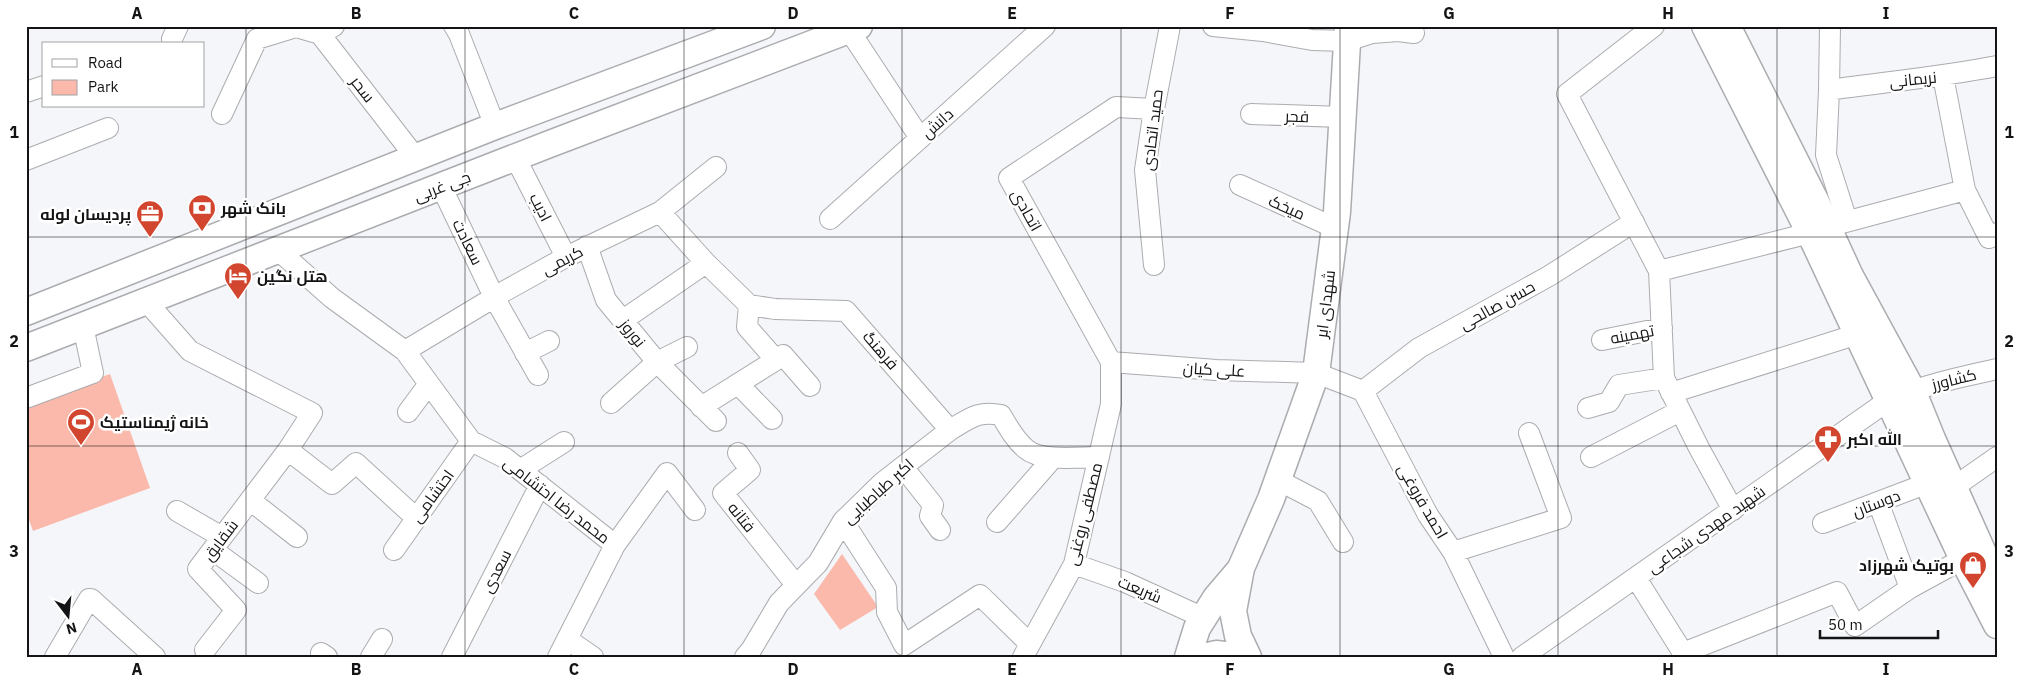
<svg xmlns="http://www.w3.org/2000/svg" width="2023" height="683" viewBox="0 0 2023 683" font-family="'IBM Plex Sans',Cairo,sans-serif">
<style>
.green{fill:#fbb9ab}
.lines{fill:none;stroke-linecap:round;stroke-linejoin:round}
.minor-casing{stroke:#abacaf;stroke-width:22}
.major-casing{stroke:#abacaf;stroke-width:29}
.minor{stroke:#fff;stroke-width:20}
.major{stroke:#fff;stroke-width:26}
.grid{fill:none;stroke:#141416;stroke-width:1;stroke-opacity:0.55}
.labels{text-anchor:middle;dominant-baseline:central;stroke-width:5;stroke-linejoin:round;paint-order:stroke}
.street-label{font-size:16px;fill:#141416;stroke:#fff}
.poi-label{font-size:16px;font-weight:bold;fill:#141416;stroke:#fff;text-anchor:start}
.neatline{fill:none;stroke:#141416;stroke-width:2}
.grid-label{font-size:16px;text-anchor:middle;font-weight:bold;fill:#141416}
</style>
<rect width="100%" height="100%" fill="#f4f6f9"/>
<path class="green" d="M110,374L150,488L33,531L26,511V404Z
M842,554L878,607L840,630L814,594Z"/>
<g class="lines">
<g class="minor-casing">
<path id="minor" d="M334,26L320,34L416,158
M454,26L459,34L495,126
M1213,26L1263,31L1312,40L1347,41L1372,33L1398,31L1414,33
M1654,26L1567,94L1659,271L1664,378L1699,448L1733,510
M1830,26L1829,90L1826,155L1847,221
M849,30L920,138
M172,39L178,26
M1943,76L1965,190L1989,238L1997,233
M1829,90C1885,82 1941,77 1997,66
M26,92L44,86
M222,114L257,39L296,27L320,34
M1251,114L1343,117
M515,157L566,257
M26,160L108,128
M1240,185L1335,228
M441,186L494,297L538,375
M660,212L706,263L749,305L775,309L846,311L950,430C969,419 978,410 1001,415C1008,427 1015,440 1026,449C1041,462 1080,457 1099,457
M830,219L1045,26
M1834,225L1965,190
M587,246L606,300L657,362L716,421
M278,250L332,298L405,351L471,441L505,458L615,545
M1154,265L1145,170L1154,109L1170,26
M1659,271L1810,233
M146,301L190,351L312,413L288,450L198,569L236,610L205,650
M623,320L706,263
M1602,340L1662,328
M405,351L503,292L566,257L660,212L716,167
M525,353L549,341
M783,355L810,386
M1111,362L1216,370L1316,373L1363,391L1428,515L1453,552L1504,657
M738,384L772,419
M1363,391L1419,348L1549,276L1634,222
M1671,393L1858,334
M26,398L93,373L83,326
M611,403L657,362L687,347
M701,407L776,360L747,327L749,305
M1588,408L1609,402L1619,385L1664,378
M408,412L428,385
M288,450L332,484L356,463L416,518
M738,453L750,470L723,493L796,585
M1591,457L1680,411
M903,467L933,505L930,516L940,530
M520,470L564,442
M1278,480L1318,501L1343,542
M1954,487L1997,457
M250,500L297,537
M1878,502L1910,588
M177,511L222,537
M843,521L886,588L887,612L904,645L980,595L1030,644
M997,522L1053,458
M1823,523L1928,483
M213,550L258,583
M394,550L471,441
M1453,552L1561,518L1529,433
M1074,564L1125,582L1204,618
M1636,578L1683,653L1837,592L1855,626L1910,588L1963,559
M567,639L593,657
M321,653L327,657
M55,657L89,599H91L155,657
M371,657L382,639
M452,657L540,485
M558,657L615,545L667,473L695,510
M745,657L751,650L779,603L818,563L843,521L882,483L950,430
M1023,657L1074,564L1111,404V362L1009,178L1116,107L1154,109
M1522,657L1889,400C1924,385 1960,377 1997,369"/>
</g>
<g class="major-casing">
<path id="major" d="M1705,26L1810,233L1963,559L1997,625
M1727,26L1815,200L1850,276L1912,390L1932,439L1997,584
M26,312L495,126L762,26
M26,348L547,145L859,26
M1188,657L1197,628L1216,598L1239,571
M1204,657L1216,654L1239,657
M1248,657L1238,636L1233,611L1241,568L1271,499L1316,373L1337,212L1348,26"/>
</g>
<use href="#minor" class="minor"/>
<use href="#major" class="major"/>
</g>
<path class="grid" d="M246,26V657M465,26V657M684,26V657M902,26V657M1121,26V657M1340,26V657M1558,26V657M1777,26V657M26,237H1997M26,446H1997"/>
<defs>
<g id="bank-pin" transform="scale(1.4375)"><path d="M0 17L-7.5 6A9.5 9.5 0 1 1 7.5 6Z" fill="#d2462f" stroke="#fff"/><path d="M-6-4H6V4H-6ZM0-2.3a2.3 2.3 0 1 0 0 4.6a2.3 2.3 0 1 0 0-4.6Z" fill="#fff"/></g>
<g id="office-pin" transform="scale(1.4375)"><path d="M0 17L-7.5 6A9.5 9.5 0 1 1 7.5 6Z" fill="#d2462f" stroke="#fff"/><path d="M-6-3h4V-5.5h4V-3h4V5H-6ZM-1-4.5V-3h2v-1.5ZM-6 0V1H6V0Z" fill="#fff"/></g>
<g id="hotel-pin" transform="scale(1.4375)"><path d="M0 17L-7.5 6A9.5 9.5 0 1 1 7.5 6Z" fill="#d2462f" stroke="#fff"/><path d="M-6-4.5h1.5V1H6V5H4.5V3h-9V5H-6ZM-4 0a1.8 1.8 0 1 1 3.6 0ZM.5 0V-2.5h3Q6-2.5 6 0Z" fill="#fff"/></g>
<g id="stadium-pin" transform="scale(1.4375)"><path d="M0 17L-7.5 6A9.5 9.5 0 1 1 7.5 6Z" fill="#d2462f" stroke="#fff"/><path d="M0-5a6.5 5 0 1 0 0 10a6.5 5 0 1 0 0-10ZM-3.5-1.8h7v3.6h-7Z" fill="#fff"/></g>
<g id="pharmacy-pin" transform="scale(1.4375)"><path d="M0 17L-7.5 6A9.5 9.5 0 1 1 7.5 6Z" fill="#d2462f" stroke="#fff"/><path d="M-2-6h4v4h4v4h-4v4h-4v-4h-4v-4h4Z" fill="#fff"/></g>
<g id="shop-pin" transform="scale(1.4375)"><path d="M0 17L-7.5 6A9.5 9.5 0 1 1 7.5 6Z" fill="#d2462f" stroke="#fff"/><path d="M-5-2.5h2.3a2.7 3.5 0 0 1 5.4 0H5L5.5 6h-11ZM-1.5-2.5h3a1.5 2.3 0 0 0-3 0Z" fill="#fff"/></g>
</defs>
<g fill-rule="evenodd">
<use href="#bank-pin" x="202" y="208"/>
<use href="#office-pin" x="150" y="214"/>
<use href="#hotel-pin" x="238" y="276"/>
<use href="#stadium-pin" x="81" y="422"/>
<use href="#pharmacy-pin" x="1828" y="439"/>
<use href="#shop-pin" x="1973" y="565"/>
</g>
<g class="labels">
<g class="street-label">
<text transform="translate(1913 79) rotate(-6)">نریمانی</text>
<text transform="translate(363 89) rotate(52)">سحر</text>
<text transform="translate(1297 116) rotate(2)">فجر</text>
<text transform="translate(937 123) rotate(-42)">دانش</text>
<text transform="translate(1152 130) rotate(-83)">حمید اتحادی</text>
<text transform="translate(442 186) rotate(-21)">جی غربی</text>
<text transform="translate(541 207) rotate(63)">ادیب</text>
<text transform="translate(1287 207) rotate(24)">میخک</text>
<text transform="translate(1027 210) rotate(61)">اتحادی</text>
<text transform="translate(468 242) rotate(64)">سعادت</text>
<text transform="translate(562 260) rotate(-28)">کریمی</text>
<text transform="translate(1325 304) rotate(-83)">شهدای ابر</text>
<text transform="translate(1497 305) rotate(-29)">حسن صالحی</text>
<text transform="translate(633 333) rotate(51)">نوروز</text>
<text transform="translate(1632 334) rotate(-11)">تهمینه</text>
<text transform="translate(881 350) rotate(49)">فرهنگ</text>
<text transform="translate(1214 369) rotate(3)">علی کیان</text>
<text transform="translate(1954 379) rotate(-14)">کشاورز</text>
<text transform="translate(878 491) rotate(-42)">اکبر طباطبایی</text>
<text transform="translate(432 496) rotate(-54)">احتشامی</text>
<text transform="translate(557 500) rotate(38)">محمد رضا احتشامی</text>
<text transform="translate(1423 501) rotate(60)">احمد فروغی</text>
<text transform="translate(1876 503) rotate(-21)">دوستان</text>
<text transform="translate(1084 514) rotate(-76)">مصطفی روغنی</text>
<text transform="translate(742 517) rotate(51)">فتانه</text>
<text transform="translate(1706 529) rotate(-35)">شهید مهدی شجاعی</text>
<text transform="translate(220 540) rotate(-53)">شقایق</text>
<text transform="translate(496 571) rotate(-63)">سعدی</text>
<text transform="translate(1140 589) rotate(23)">شریعت</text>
</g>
<g class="poi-label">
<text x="221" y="208">بانک شهر</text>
<text x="131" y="214" text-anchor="end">پردیسان لوله</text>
<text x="257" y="276">هتل نگین</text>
<text x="100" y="422">خانه ژیمناستیک</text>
<text x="1847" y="439">الله اکبر</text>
<text x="1954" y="565" text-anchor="end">بوتیک شهرزاد</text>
</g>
</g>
<rect width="2023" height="683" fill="none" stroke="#ffffff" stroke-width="55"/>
<rect x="42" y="42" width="162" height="65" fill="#ffffff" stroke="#a1a1a2"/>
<rect x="52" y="59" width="25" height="8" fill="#ffffff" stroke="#a1a1a2"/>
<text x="88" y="68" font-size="15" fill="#141416">Road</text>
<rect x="52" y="80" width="25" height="15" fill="#fbb9ab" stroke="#a1a1a2"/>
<text x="88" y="92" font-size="15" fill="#141416">Park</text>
<g transform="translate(68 616) rotate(164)" stroke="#ffffff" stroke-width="4" paint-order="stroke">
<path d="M0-4L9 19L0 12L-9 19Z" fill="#141416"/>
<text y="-8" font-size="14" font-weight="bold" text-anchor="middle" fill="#141416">N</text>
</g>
<path d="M1820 630v8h118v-8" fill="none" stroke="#141416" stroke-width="2.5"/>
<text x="1828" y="630" font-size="15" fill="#141416" stroke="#ffffff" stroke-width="4" paint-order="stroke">50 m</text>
<rect x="28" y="28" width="1968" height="628" class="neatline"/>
<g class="grid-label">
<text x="137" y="19">A</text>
<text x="356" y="19">B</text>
<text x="574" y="19">C</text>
<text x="793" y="19">D</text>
<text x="1012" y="19">E</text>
<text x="1230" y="19">F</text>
<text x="1449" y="19">G</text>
<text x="1668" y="19">H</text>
<text x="1886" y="19">I</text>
<text x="14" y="138">1</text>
<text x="2009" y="138">1</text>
<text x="14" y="347">2</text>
<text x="2009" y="347">2</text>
<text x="14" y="557">3</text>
<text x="2009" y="557">3</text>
<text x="137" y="675">A</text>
<text x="356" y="675">B</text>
<text x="574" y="675">C</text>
<text x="793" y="675">D</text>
<text x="1012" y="675">E</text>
<text x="1230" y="675">F</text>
<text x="1449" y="675">G</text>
<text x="1668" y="675">H</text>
<text x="1886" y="675">I</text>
</g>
</svg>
